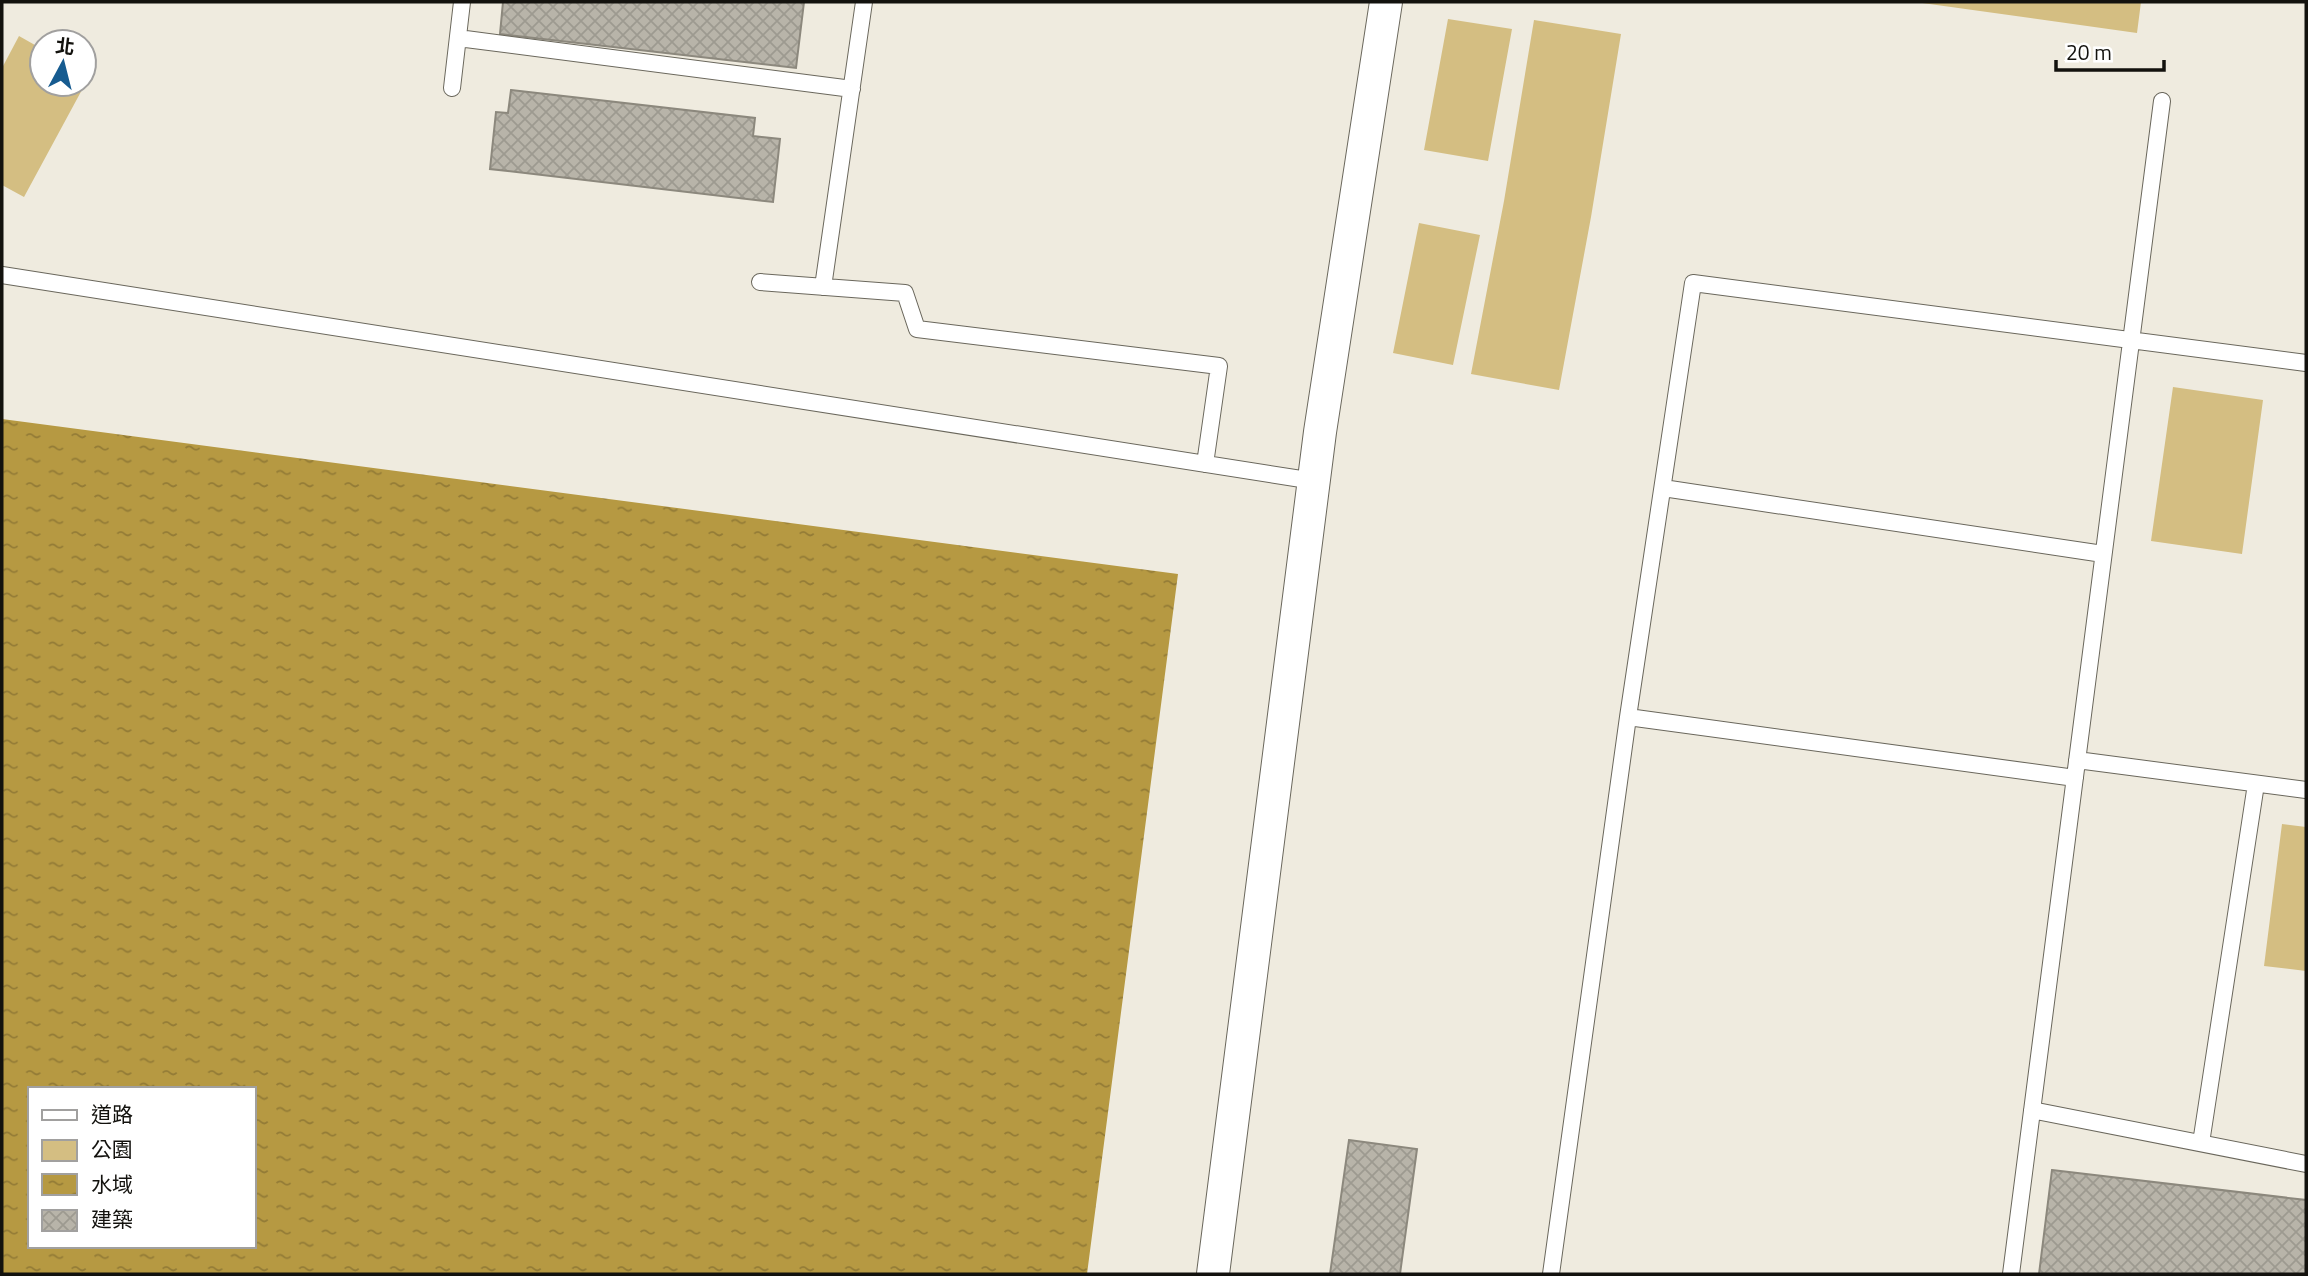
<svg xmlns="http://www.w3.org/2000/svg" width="2308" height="1276" viewBox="0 0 2308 1276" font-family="'Titillium Web','Noto Sans TC',sans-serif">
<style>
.park{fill:#d4be82}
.water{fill:url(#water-ripples);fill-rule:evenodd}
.building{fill:url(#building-cross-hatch);stroke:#8c887d;stroke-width:2}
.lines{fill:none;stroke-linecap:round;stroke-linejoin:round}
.service-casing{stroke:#6a675c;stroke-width:18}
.minor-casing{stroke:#6a675c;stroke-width:34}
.service{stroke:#fff;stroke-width:16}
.minor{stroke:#fff;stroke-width:32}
</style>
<defs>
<pattern id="water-ripples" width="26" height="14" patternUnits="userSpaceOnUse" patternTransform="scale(1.75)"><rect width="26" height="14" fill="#b69942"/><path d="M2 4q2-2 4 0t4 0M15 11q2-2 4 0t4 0" fill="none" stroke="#937b36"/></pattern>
<pattern id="building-cross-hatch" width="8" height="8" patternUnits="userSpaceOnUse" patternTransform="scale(1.75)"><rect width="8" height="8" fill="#b8b4a9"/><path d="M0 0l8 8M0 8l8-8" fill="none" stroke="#9d9a90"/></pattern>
</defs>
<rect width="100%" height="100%" fill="#efebdf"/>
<path class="park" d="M1915,2H2141L2137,33Z
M1448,19L1512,29L1488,161L1424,150Z
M1534,20L1621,34L1591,217L1559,390L1471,374L1504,201Z
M19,36L42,49V84H84V72L90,75L24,197L2,185V68Z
M1419,223L1480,235L1453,365L1393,353Z
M2173,387L2263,400L2242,554L2151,541Z
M2282,824L2306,827V971L2264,966Z"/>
<path class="water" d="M2,419L1178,574L1087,1274H2ZM30,1089H254V1246H30Z"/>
<path class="building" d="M503,2H804L796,68L500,34Z
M511,90L755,118L753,136L780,139L773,202L490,169L496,112L508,113Z
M1349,1140L1417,1149L1400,1274H1330Z
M2052,1170L2306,1200V1274H2039Z"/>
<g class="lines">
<g class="service-casing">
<path id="service" d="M458,38L852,89
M452,88L462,2
M2,275L1314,481
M760,282L905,293L917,329L1219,366L1205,464
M823,287L864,2
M1663,488L2103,554
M1628,717L2075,778
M2077,760L2306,790
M2032,1110L2306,1164
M2201,1143L2256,784
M1551,1274L1628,717L1693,283L2306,363
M2011,1274L2162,101"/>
</g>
<g class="minor-casing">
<path id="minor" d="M1213,1274L1320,432L1386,2"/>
</g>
<use href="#service" class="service"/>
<use href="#minor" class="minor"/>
</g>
<rect width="2308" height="1276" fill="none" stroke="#13120e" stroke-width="7"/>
<rect x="28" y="1087" width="228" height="161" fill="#ffffff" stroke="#a1a09f" stroke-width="2"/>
<rect x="42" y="1110" width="35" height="10" fill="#ffffff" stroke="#a1a09f" stroke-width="2"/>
<text x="91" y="1122" font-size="21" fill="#13120e">道路</text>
<rect x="42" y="1140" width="35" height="21" fill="#d4be82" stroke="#a1a09f" stroke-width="2"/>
<text x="91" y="1157" font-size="21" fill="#13120e">公園</text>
<rect x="42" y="1174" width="35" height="21" fill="url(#water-ripples)" stroke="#a1a09f" stroke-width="2"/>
<text x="91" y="1192" font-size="21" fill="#13120e">水域</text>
<rect x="42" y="1210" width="35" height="21" fill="url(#building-cross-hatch)" stroke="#a1a09f" stroke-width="2"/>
<text x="91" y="1227" font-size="21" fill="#13120e">建築</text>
<g transform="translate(63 63) rotate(7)"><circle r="33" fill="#ffffff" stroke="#a1a09f" stroke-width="2"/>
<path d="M0-5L12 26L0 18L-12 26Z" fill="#165b90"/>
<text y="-10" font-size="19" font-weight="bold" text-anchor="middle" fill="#13120e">北</text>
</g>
<path d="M2056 60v10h108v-10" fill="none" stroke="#13120e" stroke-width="3.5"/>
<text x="2066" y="60" font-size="21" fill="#13120e" stroke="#ffffff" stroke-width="5" paint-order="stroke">20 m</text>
</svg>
